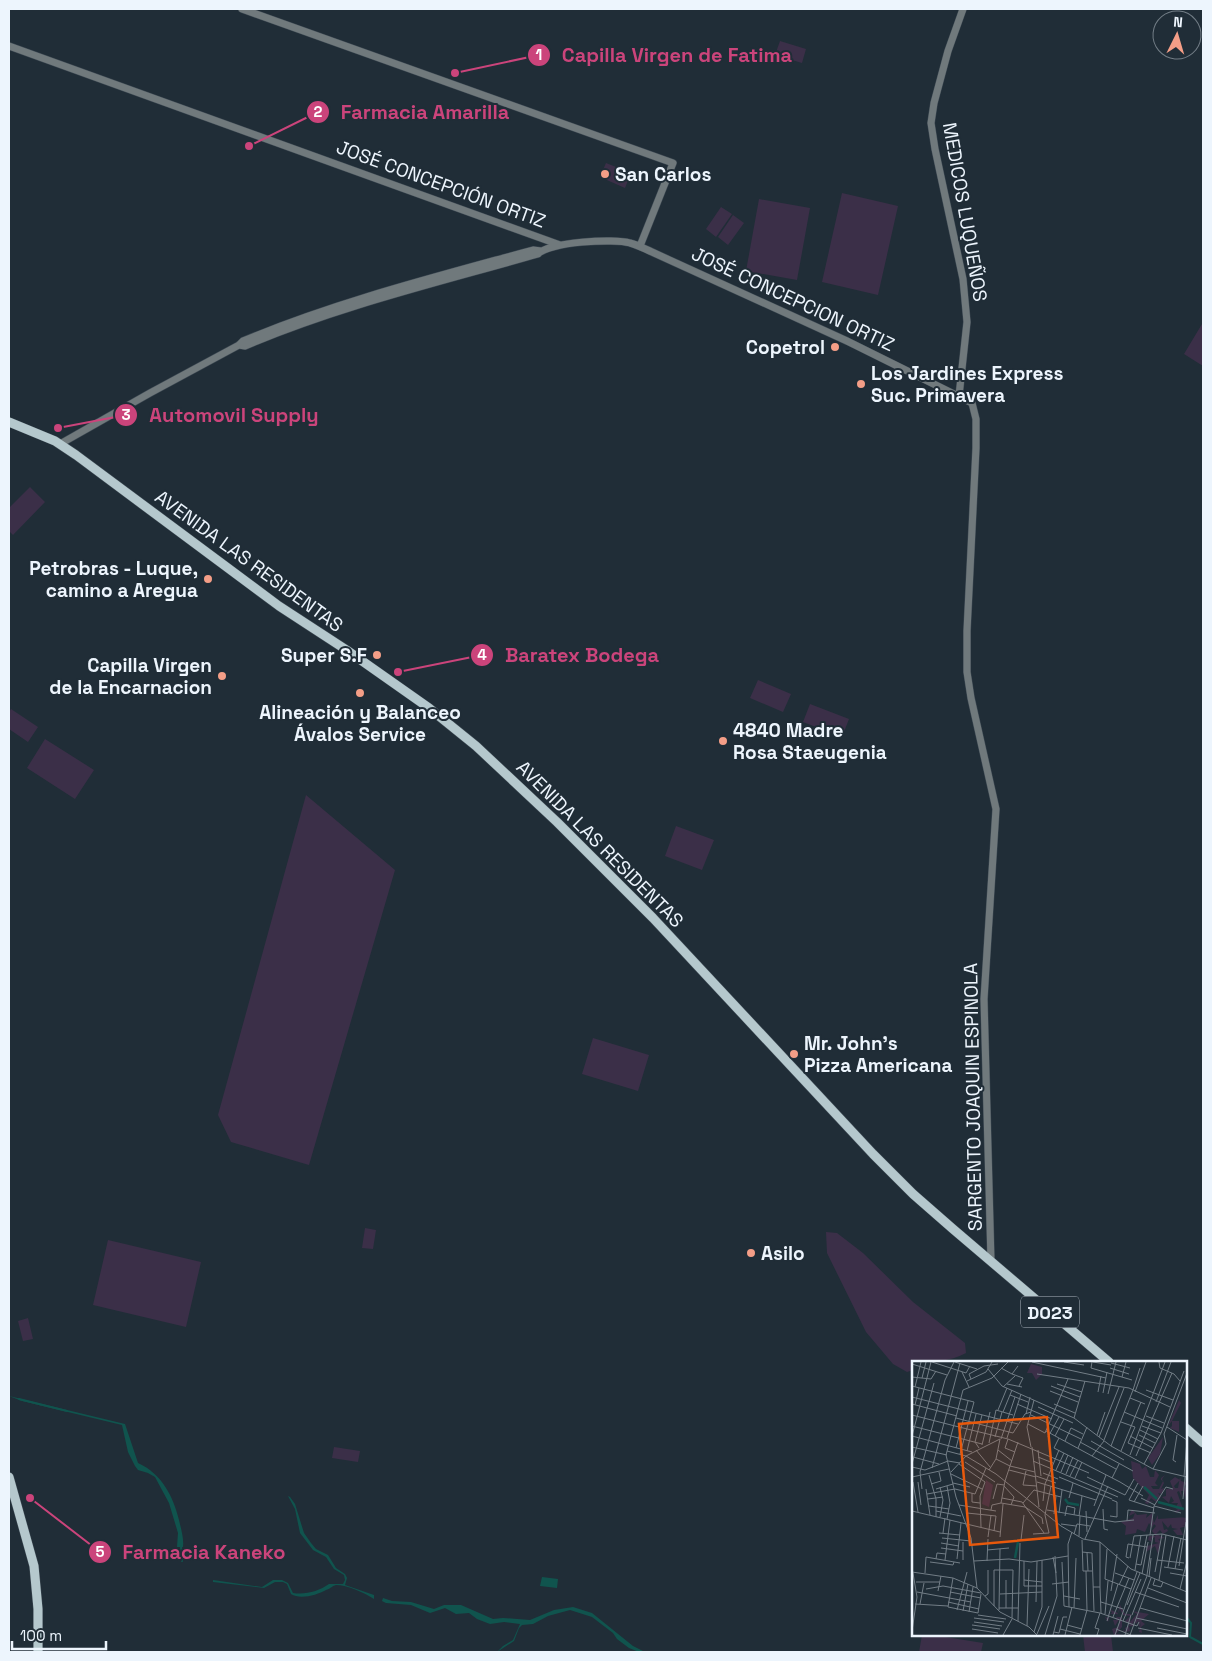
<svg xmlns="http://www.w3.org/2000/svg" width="1212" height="1661" viewBox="0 0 1212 1661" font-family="'Space Grotesk',sans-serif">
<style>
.green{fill:#3b2f48}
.water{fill:#10544e}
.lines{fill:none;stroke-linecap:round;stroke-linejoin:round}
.stream{stroke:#10544e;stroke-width:2}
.minor-casing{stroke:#3d4953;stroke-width:8}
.major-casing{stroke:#3d4953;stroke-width:10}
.minor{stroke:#70797c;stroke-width:7}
.major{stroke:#b5c8cd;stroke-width:9}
.poi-dot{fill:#f49e87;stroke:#202d37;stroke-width:2}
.labels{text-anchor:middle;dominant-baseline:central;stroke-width:4;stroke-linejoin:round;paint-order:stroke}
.shield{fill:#202d37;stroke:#b0b9c2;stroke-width:1}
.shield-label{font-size:18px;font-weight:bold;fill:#edf5fd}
.poi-label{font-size:19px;font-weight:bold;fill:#edf5fd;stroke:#202d37;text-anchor:start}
.street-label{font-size:19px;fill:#edf5fd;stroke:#202d37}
.inset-river{fill:none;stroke:#10544e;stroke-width:2.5}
.inset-road{fill:none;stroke:#727d86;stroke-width:1}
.view{fill:#e8590c;fill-opacity:0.15;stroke:#e8590c;stroke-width:2.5}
.inset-edge{fill:none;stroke:#edf5fd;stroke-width:2.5}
.leader{fill:none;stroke:#cb447b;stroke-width:2}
.callout-dot{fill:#cb447b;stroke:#202d37;stroke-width:2}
.mark-label{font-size:15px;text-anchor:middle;font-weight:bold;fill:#fff}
.callout-label{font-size:20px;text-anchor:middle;font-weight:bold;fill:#cb447b;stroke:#202d37;stroke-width:4;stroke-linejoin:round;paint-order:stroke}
</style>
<rect width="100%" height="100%" fill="#202d37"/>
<path class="green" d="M780,41L806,49L802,63L775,55Z
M606,163L631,173L625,188L600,177Z
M842,193L898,206L878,295L822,282Z
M759,199L810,208L797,280L746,271Z
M721,207L732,214L716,237L706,229Z
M733,215L744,223L728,245L718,237Z
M1202,324L1203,325V366L1184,354Z
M30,487L45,502L13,535L9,531V508Z
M758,680L791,694L783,712L750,698Z
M810,704L849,719L842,737L803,722Z
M11,709L38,727L28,742L9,729V712Z
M45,739L94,770L75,799L27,768Z
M306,795L395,870L309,1165L231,1142L218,1115Z
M676,826L714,840L702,870L665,856Z
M593,1038L649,1055L638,1091L582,1074Z
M365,1228L376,1230L373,1249L362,1248Z
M826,1232L837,1233L863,1253L913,1302L965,1343L966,1353C949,1362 933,1362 913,1362V1370L907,1372L893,1364L866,1332L827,1253Z
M108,1240L201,1262L186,1327L93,1305Z
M28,1318L33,1339L23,1341L18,1321Z
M334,1447L360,1451L358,1462L332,1458Z
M922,1635H933L983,1643L981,1652H919Z
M1083,1635H1111L1113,1652H1085Z"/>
<path class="water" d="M9,1396L125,1424L138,1463C162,1474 173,1496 179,1520C181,1529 184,1538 183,1547H177L178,1533L169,1503L155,1477L148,1473L138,1470L135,1466L128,1452L122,1425L22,1401Z
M288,1496L290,1497L295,1504L304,1533L311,1543L316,1549L328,1555L336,1568L345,1574L347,1578L345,1585L374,1595V1599C365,1593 347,1585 336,1585C332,1586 330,1589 326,1590C317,1595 300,1600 291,1594L287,1584L283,1582H275L264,1588L213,1582V1580L262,1587L273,1580H282L288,1583L293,1593C306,1595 319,1591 329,1584H343L345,1580L344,1575L334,1569L326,1557L313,1550L300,1533L295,1509Z
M542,1577L558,1579L557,1588L540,1586Z
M383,1598L392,1601L411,1602L434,1609L444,1605H461L493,1619L503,1618L530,1620L554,1610L573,1607L592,1613L633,1646L645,1652H639L629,1648L617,1639L613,1633L592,1617L570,1610L548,1616L533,1624L522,1625L519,1628L514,1641L497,1652L503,1646L513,1640L520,1624L504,1622L490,1624L477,1619L469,1613L456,1614L445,1608L430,1613L411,1605L386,1603L382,1601Z"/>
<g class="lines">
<path class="stream" d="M19,1399L67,1411
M181,1546L182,1561
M1186,1617L1191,1623L1190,1637L1203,1644"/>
<g class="minor-casing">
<path id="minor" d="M242,9L673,163L640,246
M9,46L560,245
M239,345L245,346C339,306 440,282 538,254C548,242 615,238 630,243C638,245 645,249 652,252L847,341L972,403L976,419V448L967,631V672L971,698L996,809L984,999L991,1261
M959,396L967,322L963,279L935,149L931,123L934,103L948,51L963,9
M60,444L150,393L239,345L243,341C336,302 435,277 533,250L541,251"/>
</g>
<g class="major-casing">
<path id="major" d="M9,422L55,441L76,455L279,606L348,651L429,708L476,746L557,822L653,918L873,1154L913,1194L953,1229L1109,1362
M1186,1428L1203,1443
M9,1477L34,1566L38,1609V1652"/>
</g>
<use href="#minor" class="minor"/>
<use href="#major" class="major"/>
</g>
<g class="poi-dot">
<circle cx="605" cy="174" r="5"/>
<circle cx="835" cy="347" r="5"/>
<circle cx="861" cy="384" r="5"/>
<circle cx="208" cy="579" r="5"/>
<circle cx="377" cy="655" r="5"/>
<circle cx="222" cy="676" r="5"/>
<circle cx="360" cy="693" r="5"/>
<circle cx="723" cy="741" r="5"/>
<circle cx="794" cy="1054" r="5"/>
<circle cx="751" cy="1253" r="5"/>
</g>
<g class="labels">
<rect class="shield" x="1021" y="1296.5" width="58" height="31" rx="4"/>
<g class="shield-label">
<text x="1050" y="1312">D023</text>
</g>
<g class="poi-label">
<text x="615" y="174">San Carlos</text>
<text x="825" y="347" text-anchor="end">Copetrol</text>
<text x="871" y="373">Los Jardines Express<tspan x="871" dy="22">Suc. Primavera</tspan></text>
<text x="198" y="568" text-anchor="end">Petrobras - Luque,<tspan x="198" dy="22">camino a Aregua</tspan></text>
<text x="367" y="655" text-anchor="end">Super S.F</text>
<text x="212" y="665" text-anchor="end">Capilla Virgen<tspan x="212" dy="22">de la Encarnacion</tspan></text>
<text x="360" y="712" text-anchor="middle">Alineación y Balanceo<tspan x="360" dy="22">Ávalos Service</tspan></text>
<text x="733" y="730">4840 Madre<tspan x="733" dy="22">Rosa Staeugenia</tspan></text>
<text x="804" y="1043">Mr. John's<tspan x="804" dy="22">Pizza Americana</tspan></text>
<text x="761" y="1253">Asilo</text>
</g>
<g class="street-label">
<text transform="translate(441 184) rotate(20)">JOSÉ CONCEPCIÓN ORTIZ</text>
<text transform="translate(965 212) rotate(80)">MEDICOS LUQUEÑOS</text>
<text transform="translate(793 299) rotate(25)">JOSÉ CONCEPCION ORTIZ</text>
<text transform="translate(249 561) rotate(36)">AVENIDA LAS RESIDENTAS</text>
<text transform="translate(600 844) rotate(45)">AVENIDA LAS RESIDENTAS</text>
<text transform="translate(973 1097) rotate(-91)">SARGENTO JOAQUIN ESPINOLA</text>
</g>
</g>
<g transform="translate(912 1361)">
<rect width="275" height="275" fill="#202d37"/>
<path d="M119,3L130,6V13L124,19L120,12H115ZM267,39L269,42L260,60H267V71L258,67L260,65V60L256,65ZM251,76L248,93L240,104L236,97ZM219,100L228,103L230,108L234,105L238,116H242L243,109L247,114L243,122L246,125H239L241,128H247L251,120L249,119V117L253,114L250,118L252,122L249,128L252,127L250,133L246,132L249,136L244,141L239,137L237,140L242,141H237L236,143L233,142L237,134L221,117ZM263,116L268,119L262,125L263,127H266L268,116L269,120L275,122L272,126L275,127L273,139L272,130H269L270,137L267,130L265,131L271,148L264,152L262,150L266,149L260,145L264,146L266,142H259L262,140L259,135L257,142L250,136L254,135V128H261L258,120ZM74,119L81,124L77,146L70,143ZM220,148L225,154L235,153L234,157L240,152L242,162L246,154V158L275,156L270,157H275V164H270L275,165L268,167L271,174H265L261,169L266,168L260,167L259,163L256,167L250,160L252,169L255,168L256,170L251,173L248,169L244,173L253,177L246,178L249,181L246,193L243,185L234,191L235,185L247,182L243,181V176L239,178L240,181L236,179L237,175H244L240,170L244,165L242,163L240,167L237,162L233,171L225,168L224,172L213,174L214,165L209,161L221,157L223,152L217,155ZM208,244L213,253H219L218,261L225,253L220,250L237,253L229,260L233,263L229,266L230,272L227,271L229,261L227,267L226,260L224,263L222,259L221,265H217L218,270L213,271L210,269L214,270L213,267L218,264L213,260L218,255L211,254L208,248L204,256H210V266L204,273L212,274H202L200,268L206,266L208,257L203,265L201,259H204L205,253H198L196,261L193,256L196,257L198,253L200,252L199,250L200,246L199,249L206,252Z" fill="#3b2f48"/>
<path class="inset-river" d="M232,126L245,138M153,138L156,142L167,144M246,141L272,148M103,197L106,181"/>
<path class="inset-road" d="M20,1L54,12L58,5M43,1L65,8M96,1L80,17L51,29L34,94L44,136L59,177L65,227L88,251L117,266L125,274M120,1L194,17M152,1L172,4M180,1L179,7L220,19M181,1L199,4M247,1L248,7L262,13L268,20M199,2L218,7M0,3L35,14M89,7L100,13L106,5M198,7L217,13M76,8L90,25L162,57L199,85L241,108L275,116M50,11L57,26M100,13L111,17L107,25M125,13L217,27L258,46M0,16L19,18L24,10M210,16L214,1M10,17L14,1M59,18L57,13L72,5L86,3M55,20L74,11L80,1M95,23L110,26M145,23L170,31M0,25L50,38M139,25L168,36M3,26L9,1M91,26L103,15M221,29L228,7M234,29L261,39M138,30L166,41M186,31L189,15M223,31L234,1M191,32L195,11M196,33L204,1M98,34L116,41M0,36L106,63M218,37L233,43M244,41L259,1M0,43L45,55M105,43L140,58M142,43L163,52M3,44L7,27M126,46L161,62M86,49L95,27M91,51L100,29M212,51L250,67M114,53L118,36M0,54L43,65M119,54L169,78M234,55L252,62M5,56L19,1M44,57L101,72L113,53L119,51M162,57L173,20M209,61L223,66L216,82L239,92M116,63L133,72L156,18M0,65L70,83M43,65L96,78L177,112M230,65L249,72M255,66L275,79M228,69L246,78M134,70L204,108M185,74L193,51M227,74L243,82M0,75L60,91M0,75L5,56M143,75L152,58M218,75L241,87M83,76L90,51M136,76L147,56M187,76L207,26M95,77L109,33M147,77L142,87L208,121M89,78L103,36M96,78L93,87L103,91M192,79L212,27M153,80L159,67L171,73M179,80L212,99M168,81L221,110M77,82L84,49L101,54M70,84L78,51M199,85L221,29M0,86L35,94M119,86L115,66L122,39M120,86L127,146M44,87L56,40M67,87L63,81L70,54M166,87L175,66M64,89L78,106M86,89L100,100M126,89L129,115M35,90L54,95L84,113L149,165L171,178L188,181L219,208L275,231M55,90L64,53M209,90L229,41M48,93L62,41L50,38M218,94L253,1M54,95L88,78M180,95L192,80M224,95L260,12M1,96L27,103M126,96L141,102M84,98L98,105M121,100L206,136M53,101L83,121M264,101L261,99L265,74M0,103L22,22M47,103L73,121L68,135L69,166M232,103L249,72L272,10M98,105L123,111M0,106L13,109L36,100L48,102M20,107L48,2M241,108L254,83L252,73L275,12M77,109L84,98L88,78M97,109L124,116M144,109L152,92M114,110L111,124L125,125M39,111L54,95M149,111L156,94M131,112L146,118M39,113L70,128M154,113L161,96M17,114L24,138V156M124,115L144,122M158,115L166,99M0,116L37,108M147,116L200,138M175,116L213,134L222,118M272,116L275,79M163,117L170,101M200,117L207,103M93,120L106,81M1,121L6,151M6,121L9,144M125,121L184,139M208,121L231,135M41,122L58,126M226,122L217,139L242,147M19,123L29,120L27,111M35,125L38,142L35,158M92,125L102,136L99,144M28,126L31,139L28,156M10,128L8,111L33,19L42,1M14,128L18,154M24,128L41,123M43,128L63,133M60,132V141L68,142M15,133L43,128M63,133L74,107M90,137L110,141L132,172M157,137L161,122M229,137L243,144M16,138L31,136M81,138L85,123L92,124M271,138L273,116M131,140L133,123L147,89M222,141L231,125M89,142L93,120M111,142L122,129L149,136M47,144L84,150M17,145L37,148M182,145L194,114M242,145L269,152M191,148L192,168L196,169M79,149L80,144L89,142L113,146L130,157L131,163M135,149L203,161L222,159M0,150L88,171M24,150L49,155M174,150L175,171M55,152L84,155L82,170M147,152L150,129M142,153L144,135M153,155L155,145L163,147L162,154M167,155L170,135M198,155L205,156V141L200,139M215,160L216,149L243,152M149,163L164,165M27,172L48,174M31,172L33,157M121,173L137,172L133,154L139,125M162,173L165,163L178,165M238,174L242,145L254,126L261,128M167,175L168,155M76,176L79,154M88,176L91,143M30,177L59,180M173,178L196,125M109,179L112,154M170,179L171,210H180M29,182L47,185M29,187L51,190M195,188L193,218L219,228M75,189L97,187M170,191L180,192L182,250M175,191L176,210M141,196L144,212M217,197L214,196L216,183L235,186M218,197L222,175L250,173L275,179M24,198L25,192L34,193M45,198L49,162M33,199L38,159M51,199V181M245,199L272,202M62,200L97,198L119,201L156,195M75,200L76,178M112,200V225H130M18,201L41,204L42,201M150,201L152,245L188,252L225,265L227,261M224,203L229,204L235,174M267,205L274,161M252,206L271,209M256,206L262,175M263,208L269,177M88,209H101L100,257M223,209L229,174M0,211L41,217L65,227M243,211L250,173M13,212L14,196L48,202M203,212L222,219M258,212L275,215M230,213L236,181M235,214L241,174M237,216L239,197M41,217L36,246L66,252L69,233M243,218L241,224L249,226L251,221M94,219V247M112,219L130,221M247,219L254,174M4,221H28M140,223L157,221M207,224L216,205M181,226H188V181M188,226L189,252M236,227L275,242M14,228L31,225L69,232M268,228L275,200M26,230L29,215M199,230L205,193M5,231L59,241M38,231L69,237M223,231L267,246M88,233L130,231M73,235L76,233V209M152,235L168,238M36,241L67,248M124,241L125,200M189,241L211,248M3,243L36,245M8,243L12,222M215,244L228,212M82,245V209H88M157,246L156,183L160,171M87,247H106M162,247L164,197M228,247L275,260M45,249L55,211M87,249L88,188M51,250L56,223M57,251L61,226M193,253L196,220M66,254L94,258M220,254L235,215M201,256L217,217M62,257L92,261M224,257L275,268M106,260L108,182M195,260L206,223M211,260L229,218M62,261L90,265M60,264L88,268M155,264L170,268M115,265L117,208M226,267L260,274M245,267L275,273M60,268L86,272M148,268L168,273M204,268L219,274M0,270L5,236L1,212M122,271L130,246V199M142,271L147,272L151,256H155M125,273L137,245M91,274L100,258M133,274L145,235L143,195M141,274L146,255M153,274L160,246M168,274L175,249L174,210M185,274L187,268L183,267L188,252M203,274L225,211M213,274L219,254M218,274L239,217"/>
<path class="view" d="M135,56L146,176L58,184L47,63Z"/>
<rect width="275" height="275" class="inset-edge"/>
</g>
<path class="leader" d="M455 73L539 55M249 146L318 112M58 428L126 415M398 672L482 655M30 1498L100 1552"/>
<g class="callout-dot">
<circle cx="455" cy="73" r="5"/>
<circle cx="249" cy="146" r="5"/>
<circle cx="58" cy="428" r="5"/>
<circle cx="398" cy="672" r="5"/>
<circle cx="30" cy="1498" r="5"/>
<circle cx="539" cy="55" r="12"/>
<circle cx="318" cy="112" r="12"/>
<circle cx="126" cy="415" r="12"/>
<circle cx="482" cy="655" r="12"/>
<circle cx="100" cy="1552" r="12"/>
</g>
<g class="mark-label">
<text x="539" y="60">1</text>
<text x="318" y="117">2</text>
<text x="126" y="420">3</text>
<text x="482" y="660">4</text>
<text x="100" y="1557">5</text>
</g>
<g class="callout-label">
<text x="677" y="62">Capilla Virgen de Fatima</text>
<text x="425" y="119">Farmacia Amarilla</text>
<text x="234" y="422">Automovil Supply</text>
<text x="582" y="662">Baratex Bodega</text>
<text x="204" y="1559">Farmacia Kaneko</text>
</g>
<rect width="1212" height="1661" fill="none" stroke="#edf5fd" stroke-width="20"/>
<g transform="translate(1177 35) rotate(5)"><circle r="24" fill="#202d37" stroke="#727d86"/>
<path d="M0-4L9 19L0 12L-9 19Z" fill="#f49e87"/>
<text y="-8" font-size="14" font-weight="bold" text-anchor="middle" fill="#edf5fd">N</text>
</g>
<path d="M12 1641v8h94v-8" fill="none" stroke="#edf5fd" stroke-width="2.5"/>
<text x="20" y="1641" font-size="15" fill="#edf5fd" stroke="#202d37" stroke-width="4" paint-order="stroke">100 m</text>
</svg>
